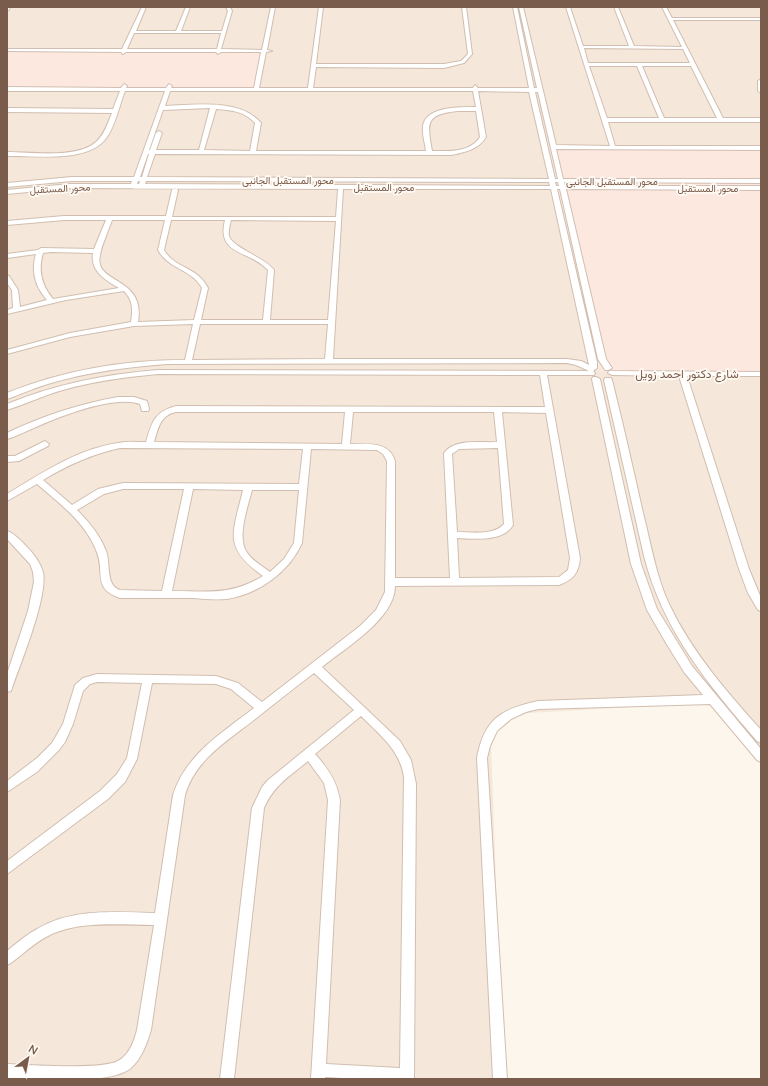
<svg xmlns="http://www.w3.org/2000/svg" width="768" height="1086" viewBox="0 0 768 1086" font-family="Lato,Vazirmatn,sans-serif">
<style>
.residential{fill:#f5e8da}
.commercial{fill:#fde8e0}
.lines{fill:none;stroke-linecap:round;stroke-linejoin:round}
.minor-casing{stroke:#d1beb0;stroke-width:2}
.minor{fill:#fff;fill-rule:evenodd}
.labels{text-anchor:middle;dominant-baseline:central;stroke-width:3.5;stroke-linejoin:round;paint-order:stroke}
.far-street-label{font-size:10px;fill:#7a5c4d;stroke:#fffaf3}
.street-label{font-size:12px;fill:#7a5c4d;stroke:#fffaf3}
</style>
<rect width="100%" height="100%" fill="#fdf6ec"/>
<path class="residential" d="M7,7H761V749L721,702L528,713L512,717L500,724L491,745L500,995L506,1079H7Z"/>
<path class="commercial" d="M7,51L266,52L259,88L7,87Z
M548,145H761V372H600Z"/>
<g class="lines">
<g class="minor-casing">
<path id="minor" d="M7,7H10L9,10H7Z
M142,7H146L136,31H176L186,7H190L181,31H222L228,11L226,7H230L232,11L221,49L262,50L271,7H275L267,50L272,51L266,52L259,88H308L319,7H323L316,64H444L461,61L468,54L462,7H466L472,54L464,63L444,68L316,67L313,88H473L475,85L478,88H529L513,7H517L534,88H537L519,7H523L556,145L610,146L566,7H570L583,46H629L614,7H618L634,46L682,47L662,7H666L672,18H761V20H673L723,118H761V122H608L615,146H761V150L556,149L563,179H761V183L564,182L565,186H761V190L566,189L606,359L612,368L608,370H605L598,359L560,189H557L597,362V368L593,371L595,373L594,375H547L580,558C579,573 573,580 559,585L395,586C395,619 345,648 322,667L400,741L411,760L416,784L414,1079H359L325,1077V1079H311L328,800L324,783L308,761C289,777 274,785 264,808L234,1079H220L252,808L262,787L268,780L354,710L314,673C294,688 274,704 254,720C227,741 195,760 185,795L151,1030C147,1043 142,1058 131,1068C109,1086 36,1078 7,1078V1064C30,1065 101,1070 118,1061C129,1055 134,1042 137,1030L154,925C119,925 77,920 46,937C33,944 23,954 11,963L7,965V951C17,943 26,935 37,929C72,908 116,912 155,913L173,795C186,754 222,733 254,708L231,689L216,684L152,683L137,759L125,782L108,799L7,874V861L100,791L117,774L127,758L142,683L97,682L90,684L83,691L73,724L65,742L59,750L37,772L7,792V781L37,758L52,743L63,724L75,685L83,678L97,674L216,676L238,683L262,702L360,626L376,610L385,592L387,461L383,454L377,450L311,449L302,543C289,572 259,594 227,599C216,600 204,599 193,598C169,598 145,598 120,598C91,588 106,572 96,550C85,522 59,503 37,484L7,501V494C42,473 77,449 118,443C127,441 137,442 146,442C152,422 154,412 176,406L545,407L540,375L158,374C126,377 94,381 63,390C44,395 26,404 7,410V404C56,384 106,374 158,370L589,371L576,365L567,363L167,364C127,367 89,372 51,383C36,387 22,394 7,399V393C64,370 123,360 185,360L193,324L134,326L70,337L7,354V350L70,333L131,322C133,310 133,300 124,291L66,300L7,314V310L13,308L12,290L7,283V275L9,276L18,290L20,307L47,300C35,287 31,271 36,254L7,258V254L38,250L41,248L94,249L106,220H64L7,225V221L64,216H166L172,190L175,188L178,190L172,217H336L338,190L339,189L70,188L7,194V190L70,184H131L132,181H72L7,187V183L72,177H134L165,91H125C119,106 116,124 107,137C89,164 35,155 7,156V152C31,152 77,159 96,142C104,135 108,123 112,113L7,112V108L113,109L120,91H7V87L121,88L124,84L127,86L126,88H166L169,84L172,86L171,88H254L261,52H221L218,54L216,52H126L123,54L121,52L7,51V49H122ZM134,33H221L217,49H127ZM584,48L683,49L690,63H588ZM589,66H637L659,118H607ZM642,66H691L717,118H664ZM170,91H473L476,107C461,107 426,106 423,126C422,134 425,143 426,151H256L261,123C240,98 194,105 165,106ZM478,91L529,92L549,179L147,177L155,154L451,155C465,152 478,150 486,137ZM535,92H538L558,179H555ZM210,108L199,150H156L162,133L159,131L156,133L150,150H149L163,110ZM216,109C231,110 244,111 255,123L250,151L204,150ZM458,111H476L480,137C470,153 448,151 432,151C427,123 425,114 458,111ZM148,154H149L142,177H140ZM138,181H140L139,184H137ZM146,181L549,182L550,186L145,184ZM555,182H558L559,186H556ZM343,189H551L589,365L581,361L567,359H333ZM112,220H165L158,250C169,270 192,269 202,288L194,320L138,322C146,275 93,285 100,255C102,244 108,232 112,220ZM171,220H225C216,256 250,250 268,270L263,320H201L208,288C197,266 175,269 164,250ZM231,220L336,221L328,320H270L274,270C264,257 233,248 229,236C228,231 230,225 231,220ZM51,252L93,253C90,271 105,280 119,288L53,299C41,285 38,270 43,253ZM200,324H328L325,359L192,360ZM176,412H345L342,444L154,442C158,429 160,415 176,412ZM353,412H494L497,442C480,443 455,438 444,453L450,578H395V461C389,441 367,444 350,444ZM502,412L546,413L570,558L568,570L559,577L459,578L457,538C475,539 503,542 513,525ZM120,448L303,449L299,484L123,483L98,489L72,505L43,480C68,465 92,454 120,448ZM498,448L504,524C493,536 472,532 457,532L452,454L459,449ZM123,489H184L162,591L120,590C105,585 111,564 106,551C100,535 89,522 77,510L104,494ZM193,489L243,490C233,533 222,547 263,576C230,596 208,591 172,591ZM252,490H299L294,543L284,559L270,572C262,566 251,560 246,551C237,536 248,506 252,490ZM361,716C380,735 400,750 404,777L400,1068L326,1064L340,800C337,782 328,768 315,754Z
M761,79V93L758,91V81Z
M609,371L761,372V376H687L749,569L761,598V611L758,610L748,593L739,569L679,376L612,375L608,373Z
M593,377H596L600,379L641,564L657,609L692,666L761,749V762L757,760L710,704L538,709L526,712L511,719L497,731L490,746L487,758L507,1079H493L477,758C484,719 501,709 538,701L703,695L684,672L666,643L647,610L631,564L592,379Z
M605,378H611L612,380C623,424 633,468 643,513C651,544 656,577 670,606C692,652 727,692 761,730V743L757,741C708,684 663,631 644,556L604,380Z
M118,397H134L147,401L149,409L148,411H142L140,404C114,395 61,416 36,427C26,431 17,436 7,439V433C42,416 79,404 118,397Z
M45,441L49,444L48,446L19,461L7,462V456H15Z
M7,531C14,533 21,541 26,546C33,553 40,562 43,572C48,597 21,662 12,688L11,691L7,692V674L28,611L34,582L33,572L30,564L7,539Z"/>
</g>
<use href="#minor" class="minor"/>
</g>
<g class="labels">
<g class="far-street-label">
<text x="288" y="180">محور المستقبل الجانبى</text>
<text x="612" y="181">محور المستقبل الجانبى</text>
<text x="384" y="187">محور المستقبل</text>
<text transform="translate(60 188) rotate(-3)">محور المستقبل</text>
<text x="708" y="188">محور المستقبل</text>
</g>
<g class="street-label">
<text x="687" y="373">شارع دكتور احمد زويل</text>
</g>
</g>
<rect width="768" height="1086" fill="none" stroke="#7a5c4d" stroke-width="16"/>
<g transform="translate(28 1058) rotate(32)" stroke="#fffaf3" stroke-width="3" paint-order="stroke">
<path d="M0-3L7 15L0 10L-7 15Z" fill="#7a5c4d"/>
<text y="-6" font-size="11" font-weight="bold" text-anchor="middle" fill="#7a5c4d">N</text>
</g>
</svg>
